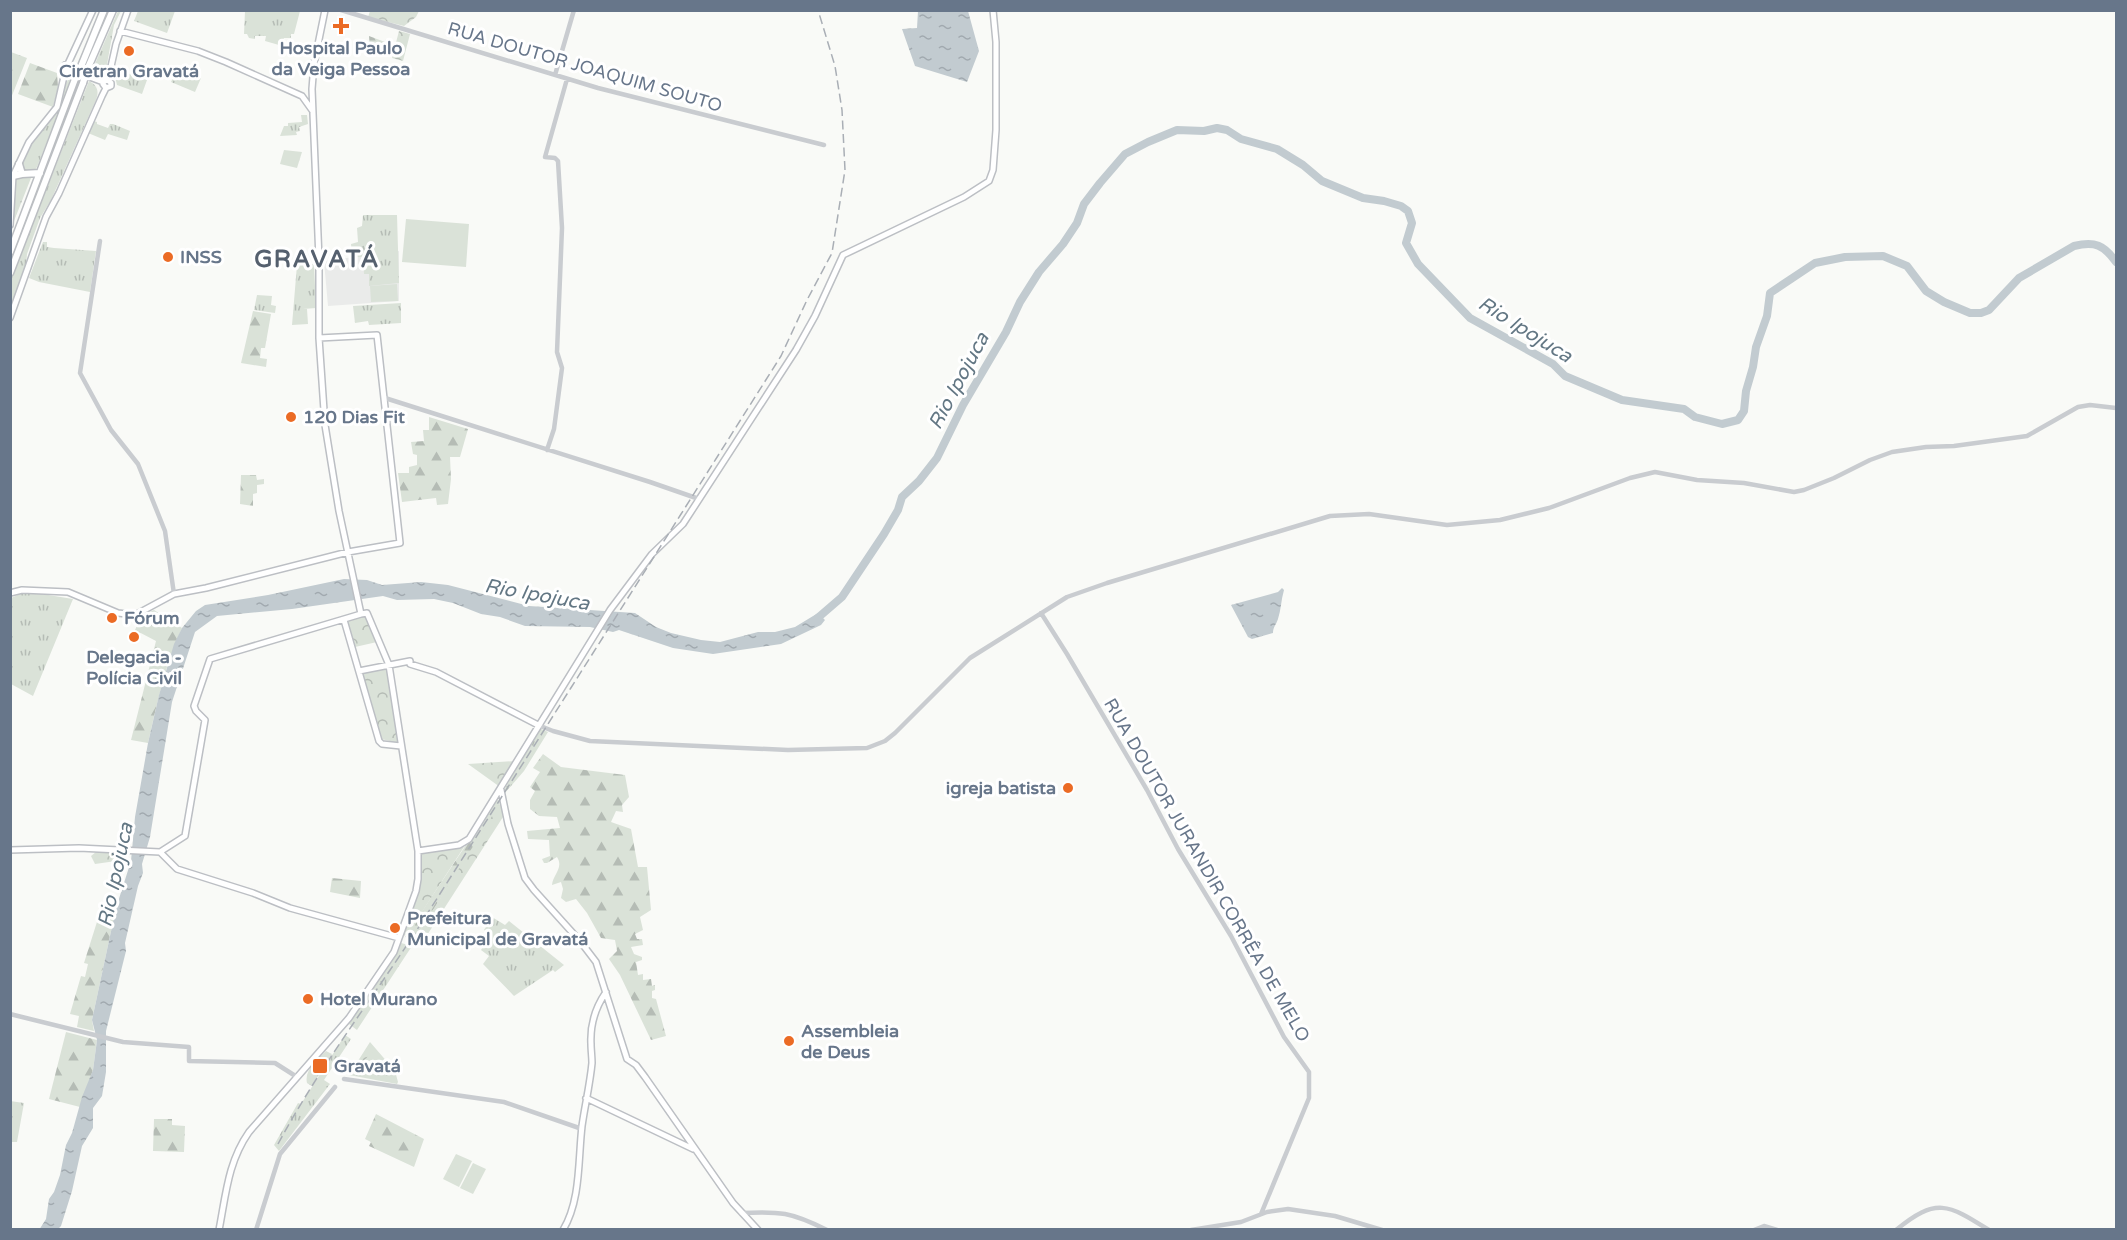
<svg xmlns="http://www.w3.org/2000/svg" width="2127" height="1240" viewBox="0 0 2127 1240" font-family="'Varela Round',sans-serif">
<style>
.built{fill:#eaebea}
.grass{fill:url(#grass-tufts)}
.forest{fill:url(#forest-firs)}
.park{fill:url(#park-crowns)}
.pitch{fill:#dae2d8}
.water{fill:url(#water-ripples)}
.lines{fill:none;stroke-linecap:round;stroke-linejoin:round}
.river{stroke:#c2cbd0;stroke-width:8}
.major-casing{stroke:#bcbfc4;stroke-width:8}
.highway-casing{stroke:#bbbec2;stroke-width:9}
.minor{stroke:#c9ccd0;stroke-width:4.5}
.major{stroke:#fff;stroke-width:5}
.highway{stroke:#fff;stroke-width:6}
.rail{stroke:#a9aeb5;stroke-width:1.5;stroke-dasharray:9 4.5;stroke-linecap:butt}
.highway-bridge-casing{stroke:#bbbec2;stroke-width:9;stroke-linecap:butt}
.highway-bridge{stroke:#fff;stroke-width:6}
.poi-dot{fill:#eb6b25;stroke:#fff;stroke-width:2}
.labels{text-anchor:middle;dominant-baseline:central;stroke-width:6;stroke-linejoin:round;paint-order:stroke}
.poi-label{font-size:18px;font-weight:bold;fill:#67768a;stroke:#fff;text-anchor:start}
.street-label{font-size:18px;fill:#67768a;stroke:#fff}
.water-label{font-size:20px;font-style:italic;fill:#637784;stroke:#fff}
.district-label{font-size:24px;font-weight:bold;letter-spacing:1.5px;fill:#55606e;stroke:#fff}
</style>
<defs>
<pattern id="grass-tufts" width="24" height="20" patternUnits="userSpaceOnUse" patternTransform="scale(1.5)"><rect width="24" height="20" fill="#dae2d8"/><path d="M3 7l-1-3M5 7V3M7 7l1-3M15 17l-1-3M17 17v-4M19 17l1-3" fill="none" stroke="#b5bcb5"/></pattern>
<pattern id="forest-firs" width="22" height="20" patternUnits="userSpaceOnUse" patternTransform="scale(1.5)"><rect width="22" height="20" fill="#dae2d8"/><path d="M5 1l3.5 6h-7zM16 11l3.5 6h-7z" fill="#b5bcb5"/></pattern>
<pattern id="park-crowns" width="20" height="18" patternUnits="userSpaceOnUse" patternTransform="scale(1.5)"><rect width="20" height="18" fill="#dae2d8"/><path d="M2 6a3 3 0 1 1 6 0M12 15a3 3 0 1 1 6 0" fill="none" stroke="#b5bcb5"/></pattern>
<pattern id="water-ripples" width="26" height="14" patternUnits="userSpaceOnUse" patternTransform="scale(1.5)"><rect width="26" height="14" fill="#c2cbd0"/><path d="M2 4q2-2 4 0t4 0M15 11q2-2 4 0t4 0" fill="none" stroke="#a1a9af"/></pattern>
</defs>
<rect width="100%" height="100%" fill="#f9faf7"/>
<path class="built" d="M399,251V301L328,306L324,261Z"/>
<path class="grass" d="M118,11H121L114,25L106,70L103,76L95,77L91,73Z
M138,11V10L175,11L167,33L134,21Z
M245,11V10L300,11L294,34H291V38H284L279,45L265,41L266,36H255V39L249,38L247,34H244Z
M113,68L147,80L142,94L117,85Z
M183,71L201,78L195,92L171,82L173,78L177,79L178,75L182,76Z
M71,76L66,94L37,167L34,171L24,172C14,150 48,128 57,111C64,101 62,85 71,76Z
M89,81C98,86 99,91 96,100L51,200L40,218L27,254L26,266L11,306L10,282Z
M301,115H307L308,124L299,127L300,131L296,132L297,135L280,136L284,126H288V123L302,122Z
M94,121L97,122V124L108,128L110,124H113L130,131L127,140L108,134L105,140L88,133Z
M17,177L31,178L14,221L13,198L15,179Z
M363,215H397L399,283L369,286V274H364L363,257H352L351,244L358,242L357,228L362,226Z
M43,242H47V247L54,248L96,251L90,292L39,282L29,278Z
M314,264L316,308L303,309H307L308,324L292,325L297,265Z
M257,295L272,296L271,305L276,306L275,313L254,310Z
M401,303V323L369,325L368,321L355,323L353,306Z
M20,594H42L73,599L33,696L11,684V598Z
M539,728L548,732L524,771L504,794L503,792Z
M492,917L505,925L509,921L564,965L555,972L553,970L514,996L483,964L489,956L481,950L491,935L484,930Z
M401,943L412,946L357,1030L349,1024L398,951Z
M345,1035L351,1039L324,1080L330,1084L279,1151L274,1145L298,1103L301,1104Z
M10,1101L24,1103L17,1142H11Z"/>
<path class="forest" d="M369,36L385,42L386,39L393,40L389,56L370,50Z
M11,52L27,58L11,98Z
M30,63L57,73L58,87L53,107L18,94Z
M284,150L302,152L297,168L280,164Z
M253,311L271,314L265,348H261L260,358L267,359L266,367L241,363Z
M429,417L468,429L460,457H450L451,479L448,504L437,505L436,498L402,502L398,473H409V467L417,465V455L413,454L411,442L424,441L423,430H429Z
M241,475H256L257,480L264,479V484L257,485V493L253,494V506L240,504Z
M154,610L182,628C165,664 157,704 148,743L131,740L156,641L135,630L142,615Z
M543,754L561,767L625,775L629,797L622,805L623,812L616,811L611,822L631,829L638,867H647L651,910L640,917L643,930L635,934L637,939H642L643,945L631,947L634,954L642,957V960L636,962L638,975L643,974V980L651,979L652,986L655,985V990L652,991V998L656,999L666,1036L651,1040L620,975L609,959L617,951L615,940L601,938L587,913L576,899L566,902L561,898L563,889L561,882L552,885C553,874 564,868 557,857L547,863H544L542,859L550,856L549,840L528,839L527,831L560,828L557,817L539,816L530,809V800L535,791L530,787L540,772L533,768Z
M498,800L500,802L498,809L414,940L405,937L495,801Z
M332,878L361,881L360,898L330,892Z
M102,906L116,908L92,1020L94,1031L77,1027L79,1016L70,1014L81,976L85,977L88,964L84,963Z
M66,1032L97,1040L93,1070L80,1107L49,1099Z
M376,1114L424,1139L414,1167L369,1146L371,1142L365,1139Z
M154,1119H172V1125L185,1126L184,1152L153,1151Z"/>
<path class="park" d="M370,11H419L416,17L404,26L368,17Z
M399,31L410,34L403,61L392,58Z
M366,615L377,642L355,647L347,621Z
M387,668L399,743L381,739L362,673Z
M515,761L500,787L468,764Z
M501,802L503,817L422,943L414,940Z
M464,847L407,935L403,936L418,891L421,853Z
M96,852L123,853V860L95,864L91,856Z
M370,1042L395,1071L398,1082L397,1084L349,1075Z
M326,1051L332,1054L312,1086L307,1083C304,1070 317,1060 326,1051Z"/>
<path class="pitch" d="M406,219L469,224L466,267L402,262Z
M397,284L398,301L371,302L370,286Z
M371,1051L383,1058L370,1078L358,1071Z
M456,1154L472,1161L459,1187L443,1179Z
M473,1163L486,1169L473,1194L460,1188Z"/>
<path class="water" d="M918,11H968L979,51L967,82L915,66L902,29L917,28Z
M344,579L367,580L382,585L421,582L448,585L529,606L635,613L656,627L671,633L701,640L720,642L758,632H775L795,627L818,613L825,620L821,625L781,644L713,654L673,648L619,630L613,632L590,627L525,626L500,617L481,614L453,603L434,599L397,600L383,596L292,609L217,616L195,632L172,702L150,837L142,864L143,873L138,886L125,943L126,951L106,1031V1072L102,1096L93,1108V1128L82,1146L72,1191L61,1226L58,1229L39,1230L46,1219L49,1199L54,1192L60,1175L66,1145L72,1133L82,1097L93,1070L97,1040L92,1020L116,908L131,861L135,817L148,743L159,695L174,644L182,628L196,611L205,605L268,595Z
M1282,588L1284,590C1281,600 1281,610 1278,619C1276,625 1273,627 1273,633L1252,639L1248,637L1231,605L1278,592Z"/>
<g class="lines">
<path class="river" d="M813,622L842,597L884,534L898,510L902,497L919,481L937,458L963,405L1006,332L1020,302L1039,272L1063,244L1077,223L1084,204L1100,183L1125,154L1148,142L1177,130L1204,131L1217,128L1227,130L1241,139L1277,149L1303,165L1322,181L1363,198L1384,201L1401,206L1408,211L1412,223L1406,243L1418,264L1470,318L1553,364L1565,376L1622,400L1684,409L1695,417L1722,424L1738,420L1744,411L1746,391L1753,367L1756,347L1767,316L1770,293L1815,263L1845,257L1883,256L1907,266L1926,291L1944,302L1970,313H1981L1989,310L2019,278L2074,246C2095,241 2104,245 2116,262"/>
<g class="major-casing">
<path id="major" d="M325,10L314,64L312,89L319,259V338L325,425L339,511L361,614
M120,31L198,51L226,62L302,96L312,110
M67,66L93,10
M68,69L103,82
M108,80L116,44L128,10
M10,225L13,176L29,142L57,107L65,72L68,69L65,65L62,68L65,72
M10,318L46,217L59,193L102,96L106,88L111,86V83L108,80L104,81L103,84L106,88
M10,593L22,590L68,592L118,613L135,615L174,594L206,588L348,552L400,543L377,335L319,338
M344,620L379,741L382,744L401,746
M359,671L410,661V664L436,672L538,725
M501,790L508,824L525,878L534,890L580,941L596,962L627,1059L636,1065L645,1077L733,1203L758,1230
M10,850L79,848L160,852L185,836L205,720L196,711L194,706L210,659L361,614
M418,851L459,845L469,839L610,610L652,554L683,524L796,350L815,316L843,255L964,197L989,181L993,170L996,130V42L993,10
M160,852L177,869L253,893L290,908L399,938
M586,1098L693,1149
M219,1230C226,1194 228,1162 249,1132L349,1018L394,952L416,891L418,879V851L389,665L367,613L361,614
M563,1230C581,1200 578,1160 582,1126C585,1105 590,1084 592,1063C592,1057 591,1050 591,1044C590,1025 595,1008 606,992"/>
</g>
<g class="highway-casing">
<path id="highway" d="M80,69L104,10
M87,70L113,10
M19,164L22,174L40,173
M13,176L22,174
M10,252L75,79
M10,273L83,83"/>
</g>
<path class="minor" d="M341,10L598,88L824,145
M555,75L574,10
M100,241L80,373L111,430L138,464L165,531L174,594
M385,398L650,482L699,499
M547,450L554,429L562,368L557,352L562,228L558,161L555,158L545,157L567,79
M1041,613L1067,654L1147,790L1178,849L1231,936L1284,1037L1309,1072V1098L1261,1214
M538,725L553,731L590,741L788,750L867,748L885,741L895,733L970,658L1067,597L1107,583L1330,516L1369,514L1447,525L1500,520L1549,508L1630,478L1655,472L1697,480L1744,483L1794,492L1804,490L1834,478L1870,460L1892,452L1926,447L1954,446L2027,436L2078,407L2090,405L2116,408
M10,1014L123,1042L189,1047V1061L275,1063L297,1077
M344,1079L504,1102L582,1129
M741,1213C780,1211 791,1212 827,1230
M256,1230L280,1154L335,1087
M1191,1230L1241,1222L1267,1212L1288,1209L1335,1216L1382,1230
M1754,1230L1764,1226L1777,1230
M1896,1230C1936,1197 1948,1204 1989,1230"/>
<use href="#major" class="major"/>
<use href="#highway" class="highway"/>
<path class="rail" d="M278,1144C322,1062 380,989 429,911C547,726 664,541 781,356L807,300L832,253L845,170L842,110L835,66L818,10"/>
<g class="highway-bridge-casing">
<path id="highway-bridge" d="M75,79L80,69
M83,83L87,70"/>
</g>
<use href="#highway-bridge" class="highway-bridge"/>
</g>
<g class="poi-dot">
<path d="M338 17h6v6h6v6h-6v6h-6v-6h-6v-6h6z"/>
<circle cx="129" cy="51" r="6"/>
<circle cx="168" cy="257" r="6"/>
<circle cx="291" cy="417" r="6"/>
<circle cx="112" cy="618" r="6"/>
<circle cx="134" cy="637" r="6"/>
<circle cx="1068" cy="788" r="6"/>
<circle cx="395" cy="928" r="6"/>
<circle cx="308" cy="999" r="6"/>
<circle cx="789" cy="1041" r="6"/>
<rect x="312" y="1058" width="16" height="16" rx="3"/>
</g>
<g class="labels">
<g class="poi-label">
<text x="341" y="48" text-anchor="middle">Hospital Paulo<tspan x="341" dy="21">da Veiga Pessoa</tspan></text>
<text x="129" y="71" text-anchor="middle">Ciretran Gravatá</text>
<text x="180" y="257">INSS</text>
<text x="303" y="417">120 Dias Fit</text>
<text x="124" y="618">Fórum</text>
<text x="134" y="657" text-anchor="middle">Delegacia -<tspan x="134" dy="21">Polícia Civil</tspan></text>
<text x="1056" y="788" text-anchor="end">igreja batista</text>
<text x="407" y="918">Prefeitura<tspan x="407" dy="21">Municipal de Gravatá</tspan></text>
<text x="320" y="999">Hotel Murano</text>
<text x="801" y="1031">Assembleia<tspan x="801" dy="21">de Deus</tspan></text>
<text x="334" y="1066">Gravatá</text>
</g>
<g class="street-label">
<text transform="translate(585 67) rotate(16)">RUA DOUTOR JOAQUIM SOUTO</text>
<text transform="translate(1207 870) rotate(60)">RUA DOUTOR JURANDIR CORRÊA DE MELO</text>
</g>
<g class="water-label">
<text transform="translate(1525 330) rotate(32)">Rio Ipojuca</text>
<text transform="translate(959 381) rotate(-62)">Rio Ipojuca</text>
<text transform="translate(537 595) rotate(10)">Rio Ipojuca</text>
<text transform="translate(116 875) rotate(-78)">Rio Ipojuca</text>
</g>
<g class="district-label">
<text x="317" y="259">GRAVATÁ</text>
</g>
</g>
<rect width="2127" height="1240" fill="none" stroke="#67768a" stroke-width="24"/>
</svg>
